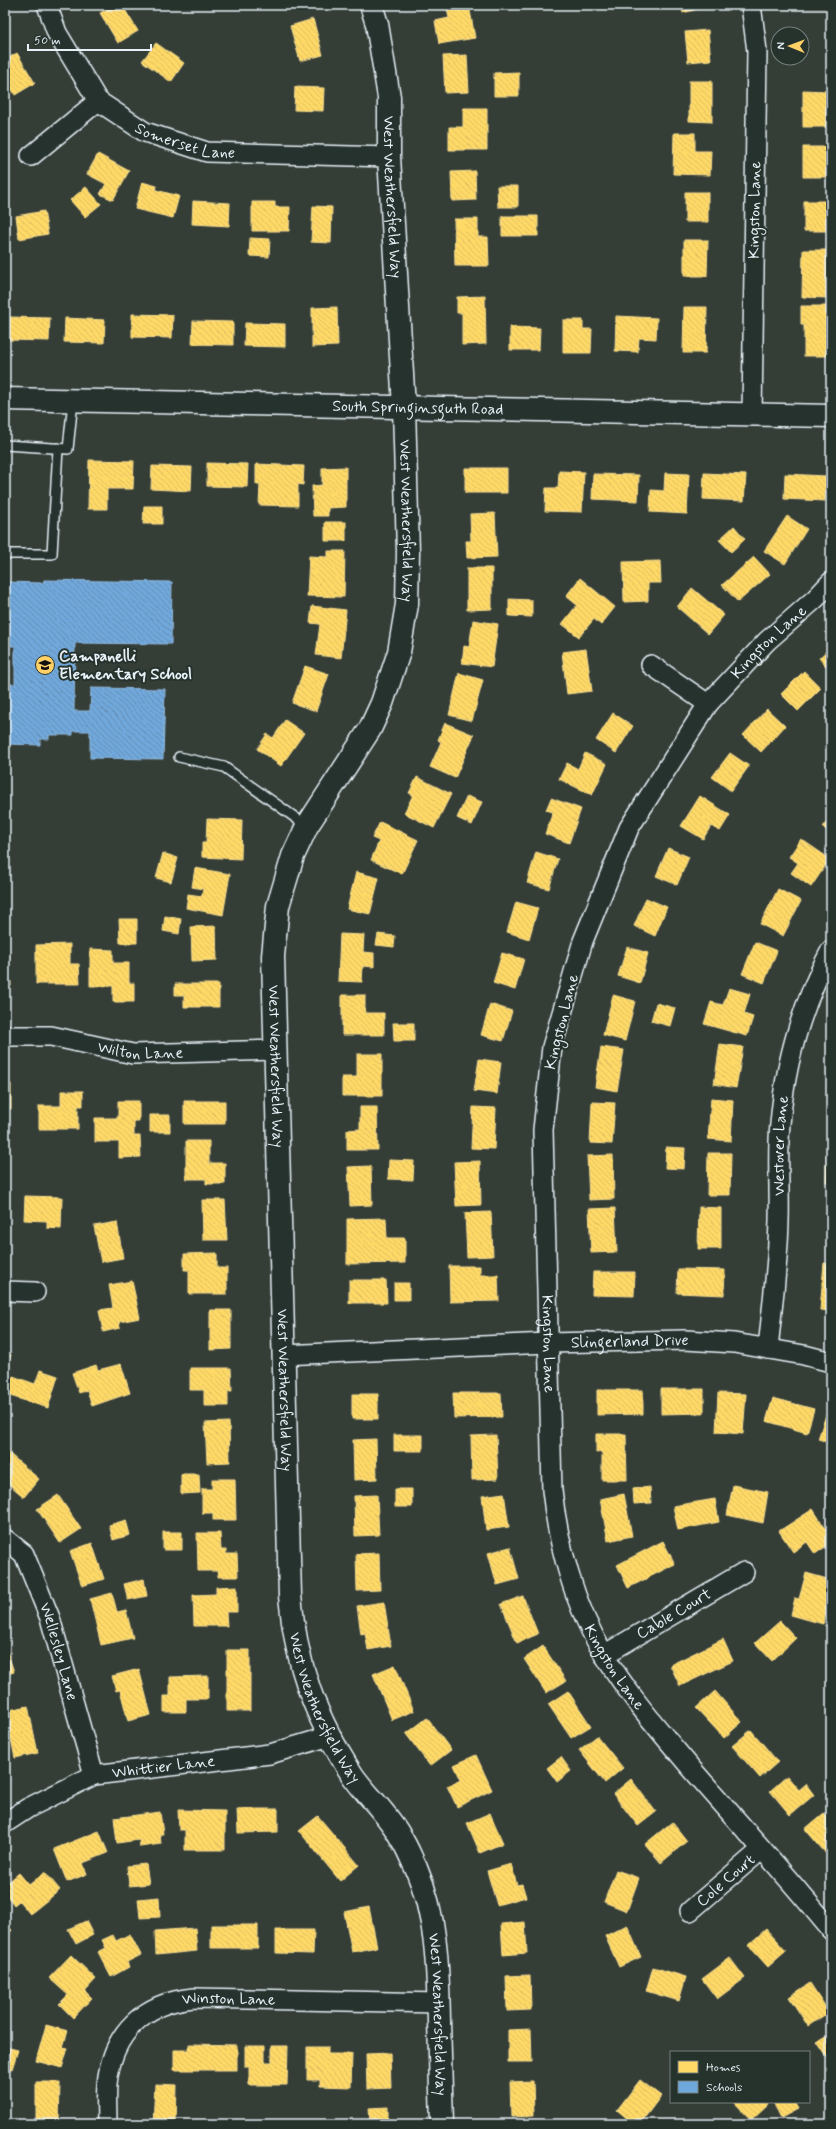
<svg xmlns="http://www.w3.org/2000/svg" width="836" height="2129" viewBox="0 0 836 2129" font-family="Mynerve,sans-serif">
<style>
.homes{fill:url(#homes-back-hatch);stroke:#f8e092}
.schools{fill:url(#schools-back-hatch);stroke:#93bee4}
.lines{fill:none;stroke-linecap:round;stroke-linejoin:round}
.service-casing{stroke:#e8f1f8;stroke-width:12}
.minor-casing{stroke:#e8f1f8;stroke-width:22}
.tertiary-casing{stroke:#e8f1f8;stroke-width:25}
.service{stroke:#26332d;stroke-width:9}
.minor{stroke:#26332d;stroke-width:19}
.tertiary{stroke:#26332d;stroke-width:22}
.labels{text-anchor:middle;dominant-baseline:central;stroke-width:4;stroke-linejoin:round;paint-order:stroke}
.street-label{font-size:16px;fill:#e8f1f8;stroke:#26332d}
.poi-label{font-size:16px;font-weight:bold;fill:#e8f1f8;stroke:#26332d;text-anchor:start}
</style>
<defs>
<pattern id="homes-back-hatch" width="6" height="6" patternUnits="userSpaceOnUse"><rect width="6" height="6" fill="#ffd966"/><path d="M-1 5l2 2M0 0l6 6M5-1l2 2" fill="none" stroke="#dabc60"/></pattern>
<pattern id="schools-back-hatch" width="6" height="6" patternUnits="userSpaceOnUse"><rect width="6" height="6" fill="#6fa8dc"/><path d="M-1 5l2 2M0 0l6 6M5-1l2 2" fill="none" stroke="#638bb0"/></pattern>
</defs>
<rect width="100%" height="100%" fill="#353d37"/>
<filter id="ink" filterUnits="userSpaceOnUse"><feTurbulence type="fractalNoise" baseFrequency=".025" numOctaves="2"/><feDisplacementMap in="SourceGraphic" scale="8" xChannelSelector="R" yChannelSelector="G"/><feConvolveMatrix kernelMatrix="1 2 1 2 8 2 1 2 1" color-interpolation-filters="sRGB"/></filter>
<g filter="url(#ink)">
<path class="homes" d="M114,5H122L138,31L118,43L100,13Z
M446,5H469L475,38L439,44L435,21L449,18Z
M681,5H704L705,7L683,13Z
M796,5H825V7H796Z
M313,19L323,55L300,61L290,26Z
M708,30L711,60L688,62L685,32Z
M156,43L184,63L171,82L142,61Z
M17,53L35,83L15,95L5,78V60Z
M467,55L469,92L445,93L443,56Z
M519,72V96H494V73Z
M689,81H712V122L689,121Z
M295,87L324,88L323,111L294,110Z
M803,90L827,91L826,127H803Z
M463,108H487V150H449V127H463Z
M674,133H695V151H711L710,175L673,174Z
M803,147H826V177H803Z
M98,154L129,171L113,200L100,194L106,184L87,174Z
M475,171L476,200L452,201L451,172Z
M142,182L157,186L156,190L179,196L173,218L135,209Z
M497,186H518V207H498Z
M86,187L101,204L85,217L70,200Z
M685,192H708V222H685Z
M193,201L230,203L229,226L192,224Z
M804,201H827L826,231H804Z
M252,202H275V207H290L289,231H252Z
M313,206L332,207L331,243L311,242Z
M44,211L48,234L19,239L16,216Z
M502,216H538V236H502Z
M454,219H478V237H488L489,266H455Z
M250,238L270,239L269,257L249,256Z
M684,240H708L707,276H684Z
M803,250H827L826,298L802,297Z
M485,296L486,344L462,345V313H457V297Z
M801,306H828L827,356H804V325H801Z
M337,307L338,346L312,347V308Z
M684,307H707L706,353H683Z
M132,314L173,315L172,338L132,337Z
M616,316L657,318L656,339L639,338L638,352L615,351Z
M9,317L50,318L49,341L9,340Z
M65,318L105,320L104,343L64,342Z
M563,320H583V329H592L591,353H563Z
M193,321L233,322V345L192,344Z
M245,323L285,324V347L244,346Z
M510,327L540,328L539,350H510Z
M89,460L134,461L133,489H107V509H88Z
M207,463L248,464L247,487L207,486Z
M256,464L304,466L303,485L298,484V506L259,505L260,484H256Z
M152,466L192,467L191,491L151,489Z
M346,467V507L328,508V516H313L312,486L322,485V468Z
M465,468H507V493H465Z
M559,471L584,472L582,512L545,511L546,488H558Z
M665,473L689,474L687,514L650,512L651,490L664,491Z
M704,473L746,475L744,501L703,499Z
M593,474L639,475L638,501L592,499Z
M785,474L826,476L825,501L784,499Z
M144,506H162V524H143Z
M495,513L497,557L467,558L466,541H471L470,514Z
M787,516L807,529L785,564L764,551Z
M325,522H346V541H325Z
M734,526L745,539L731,552L719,540Z
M328,551H345L344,597L307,596L309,556L328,557Z
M754,557L770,574L738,602L722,585Z
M660,561L661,583H648V601L624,602L623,562Z
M467,568H492V609L467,610Z
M580,578L615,607L601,625L594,619L579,637L562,624L577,605L566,596Z
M692,588L724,615L708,634L677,607Z
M509,599L532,600V617L509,616Z
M312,606L346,610L341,658L316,655L320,624L310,623Z
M473,620L498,624L492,667L462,663L464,646L469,647Z
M831,647V672L819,658Z
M586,649L592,691L567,694L562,652Z
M305,666L329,674L316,711L292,703Z
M804,671L821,688L798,711L781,694Z
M459,673L483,680L472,721L449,715Z
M767,709L785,726L761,752L743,735Z
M613,713L633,726L616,753L596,740Z
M285,720L304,733L281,766L257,749L267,734L273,738Z
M445,723L474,735L455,778L430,767L441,742L438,740Z
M585,753L607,764L592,795L559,779L567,763L578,769Z
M730,753L749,766L731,791L712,777Z
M417,777L451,794L434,828L404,813L413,795L409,793Z
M467,796L482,802L472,825L457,818Z
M700,796L730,815L720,831L711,826L703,839L681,826Z
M551,798L581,809L569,843L545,834L553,812L546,810Z
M831,817V834L823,827Z
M207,819L242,820L241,859L202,857V843H206Z
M380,822L418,840L402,874L371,860L379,841L372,838Z
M801,839L830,859L811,887L791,873L798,863L789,857Z
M668,848L689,857L677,885L656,876Z
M536,852L558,859L549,889L527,883Z
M163,853L178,858L171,882L156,878Z
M195,868L230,874L223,915L186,908L188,894L202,896L203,889L192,887Z
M356,872L379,878L370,914L347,909Z
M778,889L801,901L783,936L760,924Z
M646,898L667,907L655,936L634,926Z
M516,902L538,908L529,939L507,932Z
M165,916L181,919L179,934L163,931Z
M119,919H137V943H120Z
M216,926L217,960L192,961L191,927Z
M340,934L364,935L363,952L374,953V967L363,966L362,982L338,981Z
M378,934L395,936L394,947L376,945Z
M755,942L777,951L764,983L742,974Z
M70,944V964H79L80,984H36V945Z
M627,947L648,953L640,983L618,976Z
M90,949L113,950V963H129V983H134V1002H113V986H90Z
M502,953L524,959L515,990L493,983Z
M5,956H9L11,986L5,987Z
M175,984H219V1007H184V995H175Z
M729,988L750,994L744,1014L753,1017L747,1036L704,1024L711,1002L723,1005Z
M342,995H365V1013H384V1035H342Z
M613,995L635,1001L625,1041L603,1035Z
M656,1003L675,1008L670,1026L651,1021Z
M490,1004L512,1011L503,1041L481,1035Z
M393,1023H414V1041H394Z
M720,1044L743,1047L736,1088L714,1084Z
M601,1047L624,1050L617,1091L595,1087Z
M357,1054H382V1096H342V1077H357Z
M479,1059L501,1062L497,1094L474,1091Z
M5,1084H11V1109H5Z
M61,1091H83V1106H78V1129H39V1106H61Z
M711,1098L733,1100L731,1141L708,1139Z
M118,1101H139V1121H134V1136H140L141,1157L119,1158V1142H95V1118H118Z
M184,1101H225V1124H184Z
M592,1102L615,1103L612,1144L590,1143Z
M360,1107H377L378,1150H347V1130L360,1129Z
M473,1107L496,1108L494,1149L471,1148Z
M150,1115H170V1132H150Z
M827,1140H831V1182H826Z
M186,1141H209V1163H225V1184H206V1179H186Z
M666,1147L685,1148L684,1169L665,1168Z
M708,1153H731L730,1195H707Z
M613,1155L614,1199L589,1200L587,1156Z
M389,1160L414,1161L413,1180L388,1179Z
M480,1161L481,1205L456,1206L454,1162Z
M371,1166L372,1205L350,1206L348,1167Z
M25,1196L62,1197L61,1229L47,1228V1221L24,1220Z
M202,1200H225L227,1240H203Z
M699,1207L721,1208V1249H698Z
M615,1208L617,1252L591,1253L589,1209Z
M491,1212L493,1256L467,1257L465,1213Z
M386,1218L387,1238H405V1263L347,1264V1219Z
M117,1222L123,1258L101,1262L94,1226Z
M217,1253V1268H227V1294H189V1270H184V1254Z
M824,1263L831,1264V1311L820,1310Z
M449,1266H480V1275H498L499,1301L450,1302Z
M678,1269L725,1270L724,1295L677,1293Z
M593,1272H635L634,1296L592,1295Z
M349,1280H386L387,1303H349Z
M132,1281L140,1318L119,1322L120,1328L103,1332L99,1310L113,1308L109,1285Z
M394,1283H409V1300H394Z
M210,1310H231V1349L210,1350Z
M5,1353L11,1355L5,1372Z
M121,1364L130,1393L92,1406L87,1390L79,1393L72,1373L96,1365L98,1370Z
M190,1368H231L232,1391H228V1406H204V1390H190Z
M40,1370L58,1376L48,1408L7,1395L13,1376L35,1384Z
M661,1389H704V1413L661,1414Z
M597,1390H643V1414L597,1415Z
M453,1393H501L502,1417L454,1418Z
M718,1393L746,1394L743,1434L716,1432Z
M352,1394H378V1419H352Z
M773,1398L814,1409L807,1433L766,1421Z
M827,1412L831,1413V1443L818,1439Z
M229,1422L230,1462L207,1463L205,1423Z
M596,1434H626L627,1480H602V1452L596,1453Z
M394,1435H423V1451H394Z
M496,1435L498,1479L472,1480L471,1436Z
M376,1439L377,1479L354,1480L353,1440Z
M5,1450L39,1479L24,1497L5,1481Z
M181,1474H199L200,1493L181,1494Z
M212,1479H235L236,1520H213V1513H202V1489H212Z
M733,1485L768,1492L763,1523L727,1515Z
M650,1487L651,1503L634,1504L633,1489Z
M395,1489H412V1507H395Z
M504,1493L509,1527L486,1530L482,1496Z
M624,1494L632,1536L608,1541L600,1499Z
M58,1495L81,1529L60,1543L37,1509Z
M377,1495L379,1535L355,1536L354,1496Z
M715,1499L719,1522L678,1530L673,1506Z
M813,1509L831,1537V1543L815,1554L807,1542L793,1552L779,1531Z
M126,1520L130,1535L113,1540L109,1525Z
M163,1532H182V1550H163Z
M197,1533H220L221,1550H226V1554H237L238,1577H218V1571H198Z
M663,1541L675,1564L628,1588L617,1565Z
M92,1543L104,1579L82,1586L70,1551Z
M510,1547L519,1579L497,1585L488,1553Z
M379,1553L380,1590L357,1591L356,1554Z
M806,1573L831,1580L829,1592L831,1593L823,1624L791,1615L795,1598L799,1599Z
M144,1579L147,1596L128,1600L124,1584Z
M237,1586V1612H226L227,1626H194L193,1595L216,1594V1587Z
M112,1593L117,1612L126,1610L133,1638L101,1645L90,1599Z
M523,1596L538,1634L517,1643L501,1604Z
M384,1602L391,1646L368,1650L365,1633L361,1634L357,1606Z
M780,1621L796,1638L772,1661L755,1643Z
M723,1639L733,1661L680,1686L670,1665Z
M5,1645L14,1672L5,1675Z
M543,1646L566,1681L546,1693L524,1659Z
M227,1650H250V1711H227Z
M395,1665L414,1711L392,1720L373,1674Z
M139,1669L151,1715L128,1721L120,1690L116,1691L112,1676Z
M208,1676V1699H186V1712H164V1696H170V1677Z
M568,1691L591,1726L571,1738L548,1704Z
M715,1691L742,1722L724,1738L696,1708Z
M28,1706L38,1753L15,1758L5,1711Z
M427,1718L451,1750L430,1766L406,1734Z
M751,1730L778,1762L760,1778L732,1746Z
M597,1736L623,1768L605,1783L579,1750Z
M476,1755L492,1790L457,1807L447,1786L461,1780L454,1765Z
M561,1757L571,1771L557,1782L547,1768Z
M787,1776L799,1790L806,1784L814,1795L790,1815L770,1791Z
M631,1779L656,1812L638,1826L613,1794Z
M237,1809H278V1832L238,1833Z
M178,1810L225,1811V1850H185V1830H179Z
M160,1812L163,1834H160L161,1844L140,1847L139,1840L117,1843L114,1818Z
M490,1813L503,1843L480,1853L467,1823Z
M824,1813L831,1821V1853L828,1856L805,1829Z
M318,1816L359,1865L340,1881L299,1831Z
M672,1822L687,1841L661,1863L645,1844Z
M99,1831L108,1853L83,1863L87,1874L67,1882L54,1849Z
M146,1864L149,1884L129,1886L127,1866Z
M511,1864L517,1885L522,1884L526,1897L497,1905L487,1871Z
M616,1870L639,1878L627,1911L604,1902Z
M45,1872L60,1890L30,1914L19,1901L14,1905L5,1893V1885L19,1873L29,1885Z
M159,1897L160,1917L140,1918L138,1899Z
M369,1907L377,1947L352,1952L344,1912Z
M86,1921L93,1935L76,1944L68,1929Z
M525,1922L527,1953L503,1955L501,1924Z
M211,1925H258V1948H211Z
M627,1925L641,1957L619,1967L605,1936Z
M5,1926L12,1930L5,1939Z
M195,1928L197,1951L156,1955L155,1931Z
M766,1929L786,1951L768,1967L748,1945Z
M276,1930H314L313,1954L276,1953Z
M130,1934L141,1955L127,1962L129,1967L111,1977L98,1952L106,1948L102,1940L113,1935L116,1941Z
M71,1955L96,1979L85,1991L92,1998L73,2018L59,2004L68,1995L49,1978Z
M730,1958L745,1978L717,1999L702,1979Z
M653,1967L686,1977L679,2001L646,1991Z
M530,1975L531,2010L507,2011L506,1976Z
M810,1983L829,2012L808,2026L789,1997Z
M46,2025L68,2031L63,2047L68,2048L62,2068L36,2061Z
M531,2029L532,2062H508V2030Z
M831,2034V2063L817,2042Z
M189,2044L237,2045V2070H174V2050H189Z
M245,2046H265V2062H272V2046H288L287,2085H249V2067H245Z
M5,2047L18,2050L12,2069L5,2067Z
M307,2047H328V2054H352L351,2087L320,2086V2080H307Z
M390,2053L391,2088L367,2089L366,2054Z
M640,2080L661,2096L640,2124H634L617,2110Z
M533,2081L534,2116L511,2117L510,2082Z
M36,2082H60L59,2123L36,2122Z
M155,2084L177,2085L176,2124H153Z
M734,2102H767L768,2104L751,2120Z
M773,2102H794L798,2109L781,2118Z
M388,2107V2124H370L369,2108Z"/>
<path class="schools" d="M44,580L172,582L171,644L75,643L74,711H90L91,688L165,689L163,759L90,758V731H73V735H49V739H40V745L5,744V684H15V646H5V582L43,583Z"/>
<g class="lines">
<g class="service-casing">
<path id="service" d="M5,445L68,449L73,401
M5,554H52L58,448
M179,757L224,767L307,826"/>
</g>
<g class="minor-casing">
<g id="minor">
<path id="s1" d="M47,5L57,33L98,101L145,132L207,152L389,157"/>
<path d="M751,5L757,51L752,415"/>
<path d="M31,156L98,101"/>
<path id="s2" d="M651,665L708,704L629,828L583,941L552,1047L543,1130L552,1490C558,1545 575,1608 605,1656C629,1696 661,1732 691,1768C738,1822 786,1875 831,1930"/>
<path id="s3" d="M708,704L767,641L815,599L831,582"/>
<path id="s4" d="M5,1036H51L133,1054L276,1050"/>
<path d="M5,1291L35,1292"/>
<path id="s5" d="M768,1349C772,1307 778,1264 779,1221C780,1189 777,1156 780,1124C785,1063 802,1004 831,950"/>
<path id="s6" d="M283,1355L548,1343L685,1340L734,1343L804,1355L831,1362"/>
<path id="s7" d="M5,1539L24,1554L50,1618L94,1775"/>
<path id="s8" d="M604,1655L744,1572"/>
<path id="s9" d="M5,1823L28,1808L94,1775L270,1754L330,1736"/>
<path id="s10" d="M690,1911L761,1850"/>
<path id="s11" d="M107,2124C107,2111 106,2097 107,2084C112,2033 144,2002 194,1998L439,2003"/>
</g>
</g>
<g class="tertiary-casing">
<g id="tertiary">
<path id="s12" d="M371,5L377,24L389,97V157L404,407L408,552L407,604L399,652L382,703L370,729L307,826L293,856L278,906L273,956L290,1596C296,1666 315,1717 353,1776C368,1797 389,1815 401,1838C407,1847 411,1858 416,1868C437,1917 438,1969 439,2021C440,2056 441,2090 442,2124"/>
<path id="s13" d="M5,399L831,416"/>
</g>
</g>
<use href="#service" class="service"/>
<use href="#minor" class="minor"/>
<use href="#tertiary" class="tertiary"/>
</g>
</g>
<defs>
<g id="school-disc" transform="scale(1)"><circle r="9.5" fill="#ffd166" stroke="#26332d"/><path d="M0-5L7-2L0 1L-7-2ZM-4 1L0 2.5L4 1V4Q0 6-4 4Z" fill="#111"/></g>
</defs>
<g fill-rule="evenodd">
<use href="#school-disc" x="45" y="665"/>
</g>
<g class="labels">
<g class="street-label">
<text stroke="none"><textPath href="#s1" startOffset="207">Somerset Lane</textPath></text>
<text stroke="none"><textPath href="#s12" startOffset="194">West Weathersfield Way</textPath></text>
<text transform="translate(755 210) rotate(-89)">Kingston Lane</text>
<text stroke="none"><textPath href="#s13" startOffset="413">South Springinsguth Road</textPath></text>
<text stroke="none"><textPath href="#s12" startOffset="518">West Weathersfield Way</textPath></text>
<text stroke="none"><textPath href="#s3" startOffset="87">Kingston Lane</textPath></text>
<text transform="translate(562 1022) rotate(-76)">Kingston Lane</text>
<text stroke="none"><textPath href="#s4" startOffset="137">Wilton Lane</textPath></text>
<text stroke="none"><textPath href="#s12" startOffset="1094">West Weathersfield Way</textPath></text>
<text stroke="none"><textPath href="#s5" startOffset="204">Westover Lane</textPath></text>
<text stroke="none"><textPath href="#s6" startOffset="347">Slingerland Drive</textPath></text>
<text stroke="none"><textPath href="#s2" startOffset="746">Kingston Lane</textPath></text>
<text stroke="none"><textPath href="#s12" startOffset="1418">West Weathersfield Way</textPath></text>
<text stroke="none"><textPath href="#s8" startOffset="81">Cable Court</textPath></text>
<text stroke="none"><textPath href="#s7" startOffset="128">Wellesley Lane</textPath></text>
<text stroke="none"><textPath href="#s2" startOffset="1082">Kingston Lane</textPath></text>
<text stroke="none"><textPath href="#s12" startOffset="1742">West Weathersfield Way</textPath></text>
<text stroke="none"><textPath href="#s9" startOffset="171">Whittier Lane</textPath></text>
<text stroke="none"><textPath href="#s10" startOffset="47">Cole Court</textPath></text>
<text stroke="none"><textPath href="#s11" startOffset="209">Winston Lane</textPath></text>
<text stroke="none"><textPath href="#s12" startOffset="2078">West Weathersfield Way</textPath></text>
</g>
<g class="poi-label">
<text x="59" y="656">Campanelli<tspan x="59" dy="18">Elementary School</tspan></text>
</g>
</g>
<rect width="836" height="2129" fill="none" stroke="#26332d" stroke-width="20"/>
<rect x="10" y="10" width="816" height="2109" fill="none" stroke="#e8f1f8" stroke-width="1.5" filter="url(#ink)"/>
<rect x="670" y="2051" width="140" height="52" fill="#26332d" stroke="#747f7e"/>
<rect x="678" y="2061" width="20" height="12" fill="#ffd966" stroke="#747f7e"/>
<text x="706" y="2071" font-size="12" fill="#e8f1f8">Homes</text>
<rect x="678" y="2081" width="20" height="12" fill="#6fa8dc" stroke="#747f7e"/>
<text x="706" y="2091" font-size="12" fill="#e8f1f8">Schools</text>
<g transform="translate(790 46) rotate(271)"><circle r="19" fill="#26332d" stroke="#747f7e"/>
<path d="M0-3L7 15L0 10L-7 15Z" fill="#ffd166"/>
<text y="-6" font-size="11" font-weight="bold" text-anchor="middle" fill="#e8f1f8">N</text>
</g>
<path d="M28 44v6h123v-6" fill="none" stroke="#e8f1f8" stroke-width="2"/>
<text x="34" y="44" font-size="12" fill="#e8f1f8" stroke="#26332d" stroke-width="3" paint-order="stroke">50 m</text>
</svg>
